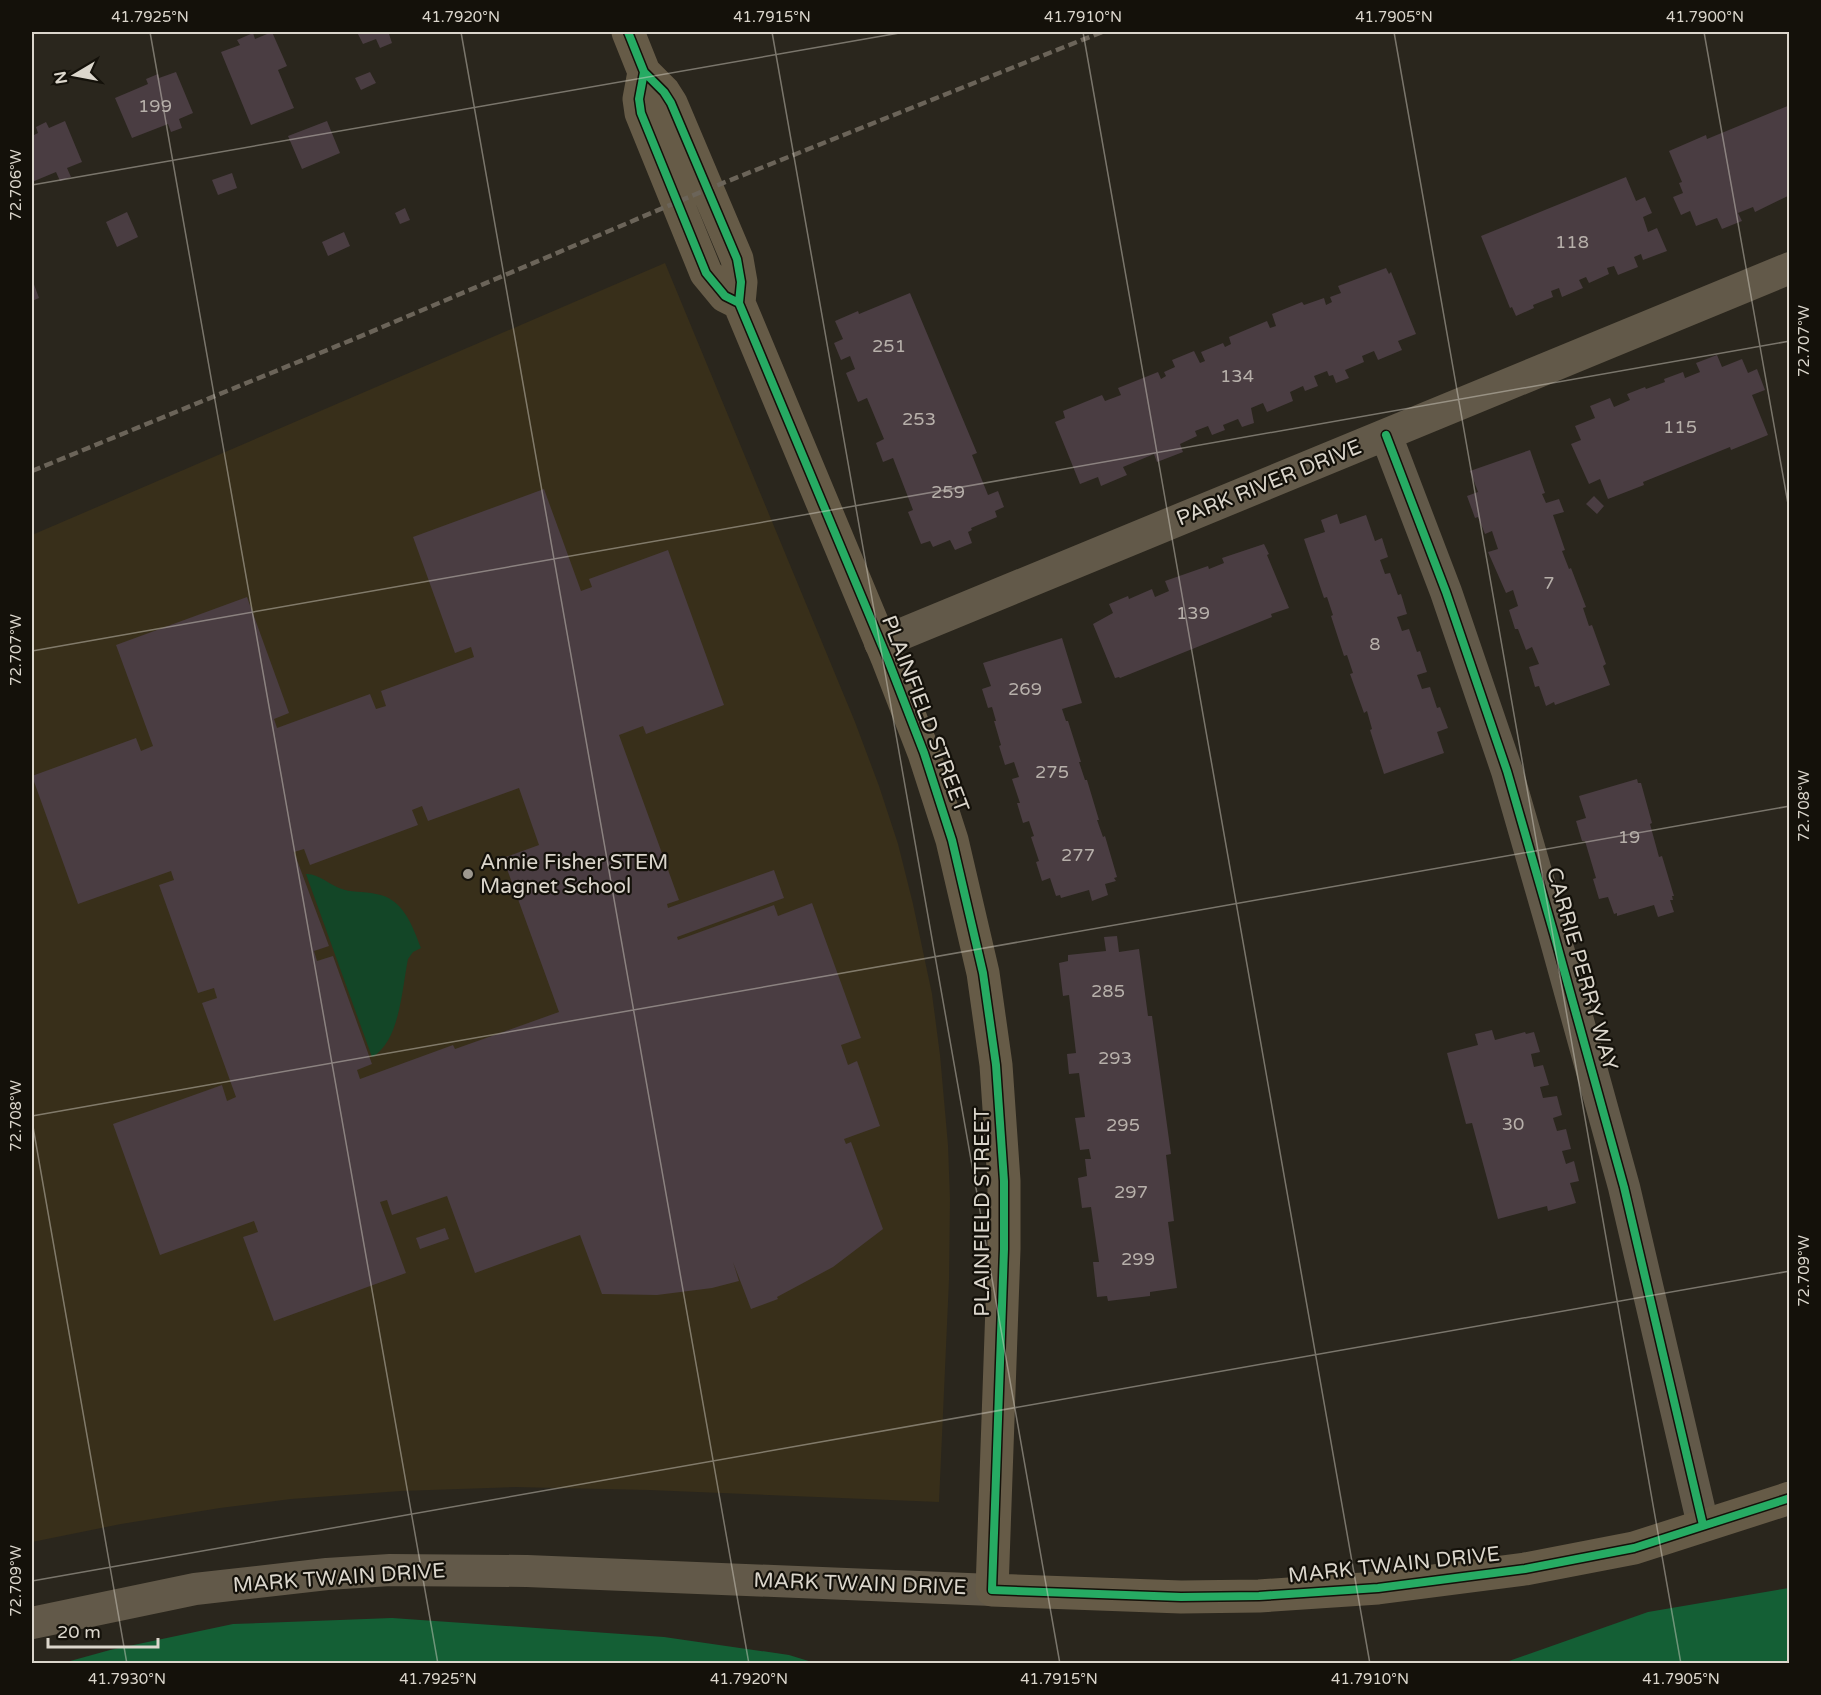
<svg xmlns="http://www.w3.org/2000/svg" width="1821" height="1695" viewBox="0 0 1821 1695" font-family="'Varela Round',sans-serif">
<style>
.built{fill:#382f1a}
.green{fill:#134627}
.forest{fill:#145f35}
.building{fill:#4a3d42;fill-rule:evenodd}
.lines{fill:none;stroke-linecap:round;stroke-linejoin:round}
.street{stroke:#625949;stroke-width:32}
.secondary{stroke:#665b47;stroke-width:33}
.rail{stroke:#6b6459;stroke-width:4.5;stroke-dasharray:9 4.5;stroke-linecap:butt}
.cycleway-casing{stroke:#14110a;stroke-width:11}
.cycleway{stroke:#26ab63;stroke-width:8}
.ticks{fill:none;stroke:#dbd6cc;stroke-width:1.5;stroke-opacity:0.45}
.poi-dot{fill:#9d988f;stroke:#14110a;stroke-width:2}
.labels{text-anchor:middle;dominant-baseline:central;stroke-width:4.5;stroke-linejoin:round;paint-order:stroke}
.number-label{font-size:18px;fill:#b7b0aa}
.street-label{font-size:21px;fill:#dbd6cc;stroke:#14110a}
.poi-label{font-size:21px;fill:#dbd6cc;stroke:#14110a;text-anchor:start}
.neatline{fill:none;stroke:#dbd6cc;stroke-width:2}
.ticks-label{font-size:15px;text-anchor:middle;fill:#dbd6cc}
</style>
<rect width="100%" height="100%" fill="#2a261d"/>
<path class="built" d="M665,263L855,722L879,786L898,844L913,904L932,994L940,1055L948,1145L950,1199L949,1280L939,1502L649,1490L514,1487L401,1491L291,1499L220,1508L121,1524L32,1542V535Z"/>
<path class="green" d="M306,874C317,873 329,884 339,888C351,893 363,891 376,894C403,898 412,925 421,948L413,952L408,959C402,988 400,1042 372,1057Z"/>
<path class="forest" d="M1789,1588V1663H1496L1506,1662L1648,1612Z
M392,1618L664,1637L789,1655L815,1663H63L110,1650L233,1624Z"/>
<path class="building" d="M272,32L287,66L278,70L294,108L251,125L221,52L240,45L237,40L253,33L255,39Z
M357,32H394L389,34L392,43L380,48L376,39L363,44Z
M176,72L193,113L179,119L182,128L171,132L168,124L132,138L115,98L148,84L146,79L158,74L159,78Z
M370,72L376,83L361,90L355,78Z
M1790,105V195L1755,212L1753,207L1738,213L1742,221L1722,229L1717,218L1696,226L1690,211L1681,215L1673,197L1683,193L1679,183L1682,182L1669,151L1706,135L1707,139Z
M65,121L82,162L67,168L71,177L60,181L56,172L32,182V136L38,133L36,127L46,122L49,128Z
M327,121L340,153L302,169L288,136Z
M232,173L237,188L218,195L212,180Z
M1626,177L1636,201L1645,197L1652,213L1643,217L1648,232L1657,228L1667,251L1643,260L1641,254L1634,257L1638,267L1618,275L1614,266L1607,268L1609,274L1589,283L1586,277L1579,280L1583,288L1562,297L1559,288L1551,291L1553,297L1533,305L1534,308L1516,316L1512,307L1510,308L1481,236Z
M405,208L410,220L400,224L395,213Z
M127,212L138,237L117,247L106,222Z
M344,232L350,246L328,256L322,242Z
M1386,268L1389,274L1391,272L1416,334L1398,341L1402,350L1378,360L1374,351L1362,356L1364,362L1345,370L1349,378L1336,383L1333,375L1329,376L1327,371L1314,376L1318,386L1305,391L1303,386L1290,392L1293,401L1267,412L1263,403L1251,408L1254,423L1242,427L1238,419L1223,425L1225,430L1212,435L1208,426L1195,431L1197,436L1180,444L1183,452L1157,462L1154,454L1123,467L1127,475L1101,486L1098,477L1080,484L1055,422L1065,418L1063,411L1102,395L1105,401L1121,395L1118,388L1158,372L1161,379L1166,376L1164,372L1175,367L1172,360L1194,351L1200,363L1205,361L1201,352L1223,343L1225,347L1231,344L1229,337L1267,321L1270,328L1276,326L1272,314L1302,302L1304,305L1324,298L1326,305L1332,302L1330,297L1341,293L1338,286Z
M32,279L39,298L32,301Z
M910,293L977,453L972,455L988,495L998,491L1004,507L995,511L997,517L971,528L972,530L968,532L972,543L955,550L950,540L933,547L930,541L921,544L908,512L913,510L893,458L883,462L876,443L884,439L867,398L858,402L846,373L855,369L850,356L841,360L834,343L843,339L835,321L858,311L859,314Z
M1717,355L1722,367L1742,359L1748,373L1757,369L1765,390L1752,395L1768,435L1731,450L1730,447L1643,482L1644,485L1608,499L1600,479L1589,484L1571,444L1581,440L1575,426L1595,418L1590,406L1610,398L1614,407L1630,400L1627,394L1645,387L1646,389L1665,382L1664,379L1683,372L1685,378L1700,372L1696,363Z
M1530,450L1545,493L1542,494L1546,503L1559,499L1564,512L1553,515L1565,550L1562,551L1569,569L1571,568L1586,607L1583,608L1589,626L1592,625L1606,664L1603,666L1610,685L1555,705L1554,702L1546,706L1539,686L1535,687L1529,667L1539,664L1532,647L1526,650L1518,629H1515L1509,610L1518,606L1513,590L1506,593L1488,552L1498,549L1492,531L1485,534L1478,517L1475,518L1467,496L1478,492L1470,471Z
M544,489L581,591L592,587L589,579L668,550L724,705L646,734L643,726L619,735L679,900L667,904L668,908L774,870L784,898L677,937L678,940L774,905L778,916L812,903L861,1038L841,1045L848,1065L857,1061L880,1126L844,1139L846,1144L851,1142L883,1229L833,1267L777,1297L778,1299L751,1309L733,1262L739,1281L712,1288L657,1295L602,1294L580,1235L475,1273L447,1196L392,1215L387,1200L380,1202L406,1273L274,1321L243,1237L258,1232L254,1221L160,1255L113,1124L222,1085L227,1101L236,1097L202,1003L217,998L214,988L198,993L159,885L174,880L171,871L78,904L32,776L136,738L141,751L153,746L116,645L247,597L289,713L274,719L277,728L370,694L376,709L386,706L381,691L474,657L471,647L455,653L413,537ZM519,788L539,845L503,858L559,1012L455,1049L453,1045L360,1079L357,1070L372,1064L333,956L317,961L314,951L329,946L294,852L304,849L310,865L418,825L412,810L422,806L428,821Z
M1594,496L1604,506L1597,514L1586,504Z
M1337,514L1340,524L1366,515L1375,541L1382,538L1388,557L1380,560L1385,574L1390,573L1398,595L1401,594L1407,614L1397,617L1402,631L1409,629L1417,652L1420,651L1427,672L1417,675L1422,689L1430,687L1437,708L1440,707L1448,728L1437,732L1444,753L1384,774L1370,730L1372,729L1367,711L1364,713L1350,674L1353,673L1347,655L1344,656L1331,616L1333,615L1327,597L1324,598L1304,539L1325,532L1321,520Z
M1264,544L1269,554L1267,555L1289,608L1271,614L1272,617L1120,678L1119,677L1115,678L1093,624L1113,613L1109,604L1128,596L1129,599L1152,589L1155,597L1169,591L1165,581L1208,566L1209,569L1224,563L1222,558Z
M1062,638L1082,703L1062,709L1066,721H1068L1081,762H1079L1085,780H1087L1099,820H1097L1103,837L1105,836L1117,877L1114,878L1116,881L1105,884L1108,895L1092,901L1089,890L1061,898L1060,895L1056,896L1050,878L1042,881L1036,862L1039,861L1031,837L1034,836L1029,821L1023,823L1017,803H1020L1012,779L1019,777L1014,762L1005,765L999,746L1001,745L994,721H996L992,707L988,708L982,689L991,686L983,663Z
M1637,779L1638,783H1641L1652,823L1650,824L1659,857L1662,856L1674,896H1672L1673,900H1670L1674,912L1658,917L1654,905L1617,916V913L1614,914L1608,897L1599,899L1593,879L1596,878L1585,841H1582L1576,821L1586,818L1579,796Z
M1117,936L1119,952L1139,949L1148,1016H1152L1171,1154L1166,1155L1174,1221L1168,1222L1177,1288L1150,1292V1296L1108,1301L1107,1296L1097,1297L1093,1262H1099L1091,1207L1082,1208L1078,1178L1087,1176L1085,1159H1091L1089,1149L1080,1150L1075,1118L1085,1117L1079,1073L1069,1074L1067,1054L1076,1053L1069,995L1063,996L1059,963L1068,961V955L1106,951L1104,937Z
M1492,1030L1495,1040L1525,1032L1526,1034L1534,1032L1540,1052L1531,1054L1534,1067L1543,1065L1549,1085L1540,1087L1543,1098L1557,1096L1562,1115L1553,1118L1557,1131L1566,1129L1571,1149L1562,1151L1566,1164L1574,1161L1579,1181L1570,1183L1576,1203L1548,1211L1547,1206L1498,1219L1472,1123L1466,1124L1447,1053L1478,1045L1475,1034Z
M445,1228L449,1239L420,1249L416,1238Z"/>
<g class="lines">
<path class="street" d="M1386,435L1446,592L1507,771L1554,934L1624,1187L1703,1525
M880,643L1790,268
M32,1623L195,1589L327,1574L390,1570L527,1571L992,1590"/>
<path class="secondary" d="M628,32L644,72L664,92L671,103L737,259L741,282L739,303L888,660L924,753L952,840L983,973L996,1065L1004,1181V1249L992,1590L1181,1597L1259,1596L1378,1588L1525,1569L1634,1548L1790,1498
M644,72L639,99L641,113L706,273L725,296L739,303"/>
<path class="rail" d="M32,471L354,339L708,189L1102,32"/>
<g class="cycleway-casing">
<path id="cycleway" d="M628,32L644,72L664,92L671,103L737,259L741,282L739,303L888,660L924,753L952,840L983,973L996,1065L1004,1181V1249L992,1590L1181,1597L1259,1596L1378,1588L1525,1569L1634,1548L1790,1498
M644,72L639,99L641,113L706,273L725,296L739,303
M1386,435L1446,592L1507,771L1554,934L1624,1187L1703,1525"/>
</g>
<use href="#cycleway" class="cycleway"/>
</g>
<path class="ticks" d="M150,32L438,1664M461,32L749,1664M772,32L1060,1664M1083,32L1370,1664M1394,32L1681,1664M1704,32L1790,515M32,185L905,32M32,651L1790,341M32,1116L1790,806M32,1121L127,1664M32,1581L1790,1271"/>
<circle class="poi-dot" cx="468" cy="874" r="6"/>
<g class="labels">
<g class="number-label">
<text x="155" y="106">199</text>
<text x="1572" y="242">118</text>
<text x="889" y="346">251</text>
<text x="1237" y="376">134</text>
<text x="919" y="419">253</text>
<text x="1680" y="427">115</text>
<text x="948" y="492">259</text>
<text x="1549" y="583">7</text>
<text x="1193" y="613">139</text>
<text x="1375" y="644">8</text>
<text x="1025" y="689">269</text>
<text x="1052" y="772">275</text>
<text x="1629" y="837">19</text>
<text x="1078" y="855">277</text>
<text x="1108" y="991">285</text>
<text x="1115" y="1058">293</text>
<text x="1513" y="1124">30</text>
<text x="1123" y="1125">295</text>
<text x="1131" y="1192">297</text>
<text x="1138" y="1259">299</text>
</g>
<g class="street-label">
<text transform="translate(1269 483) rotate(-22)">PARK RIVER DRIVE</text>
<text transform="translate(925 714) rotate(69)">PLAINFIELD STREET</text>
<text transform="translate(1582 969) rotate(74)">CARRIE PERRY WAY</text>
<text transform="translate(982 1212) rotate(-90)">PLAINFIELD STREET</text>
<text transform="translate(1394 1565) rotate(-6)">MARK TWAIN DRIVE</text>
<text transform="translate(339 1578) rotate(-4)">MARK TWAIN DRIVE</text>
<text transform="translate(860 1584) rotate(2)">MARK TWAIN DRIVE</text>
</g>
<g class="poi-label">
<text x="480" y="862">Annie Fisher STEM<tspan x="480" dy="24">Magnet School</tspan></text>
</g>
</g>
<rect width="1821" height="1695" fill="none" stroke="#14110a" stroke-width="66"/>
<g transform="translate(75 75) rotate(260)" stroke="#14110a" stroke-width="4.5" paint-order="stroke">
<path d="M0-4.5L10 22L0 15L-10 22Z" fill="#dbd6cc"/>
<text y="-9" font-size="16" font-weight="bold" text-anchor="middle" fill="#dbd6cc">N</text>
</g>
<path d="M48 1638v9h110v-9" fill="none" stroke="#dbd6cc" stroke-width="3"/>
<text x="57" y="1638" font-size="18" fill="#dbd6cc" stroke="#14110a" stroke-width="4.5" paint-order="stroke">20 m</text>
<rect x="33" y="33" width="1755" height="1629" class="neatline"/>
<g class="ticks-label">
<text x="150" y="22">41.7925°N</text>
<text x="461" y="22">41.7920°N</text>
<text x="772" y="22">41.7915°N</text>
<text x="1083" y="22">41.7910°N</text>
<text x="1394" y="22">41.7905°N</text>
<text x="1705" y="22">41.7900°N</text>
<text transform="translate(16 185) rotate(-90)" y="5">72.706°W</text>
<text transform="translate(1804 341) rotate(-90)" y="5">72.707°W</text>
<text transform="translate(16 650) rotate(-90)" y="5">72.707°W</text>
<text transform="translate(1804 806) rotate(-90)" y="5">72.708°W</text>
<text transform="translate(16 1116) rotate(-90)" y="5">72.708°W</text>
<text transform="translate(1804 1271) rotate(-90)" y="5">72.709°W</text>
<text transform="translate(16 1581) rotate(-90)" y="5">72.709°W</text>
<text x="127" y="1684">41.7930°N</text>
<text x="438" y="1684">41.7925°N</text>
<text x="749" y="1684">41.7920°N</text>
<text x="1059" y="1684">41.7915°N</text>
<text x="1370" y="1684">41.7910°N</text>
<text x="1681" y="1684">41.7905°N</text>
</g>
</svg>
